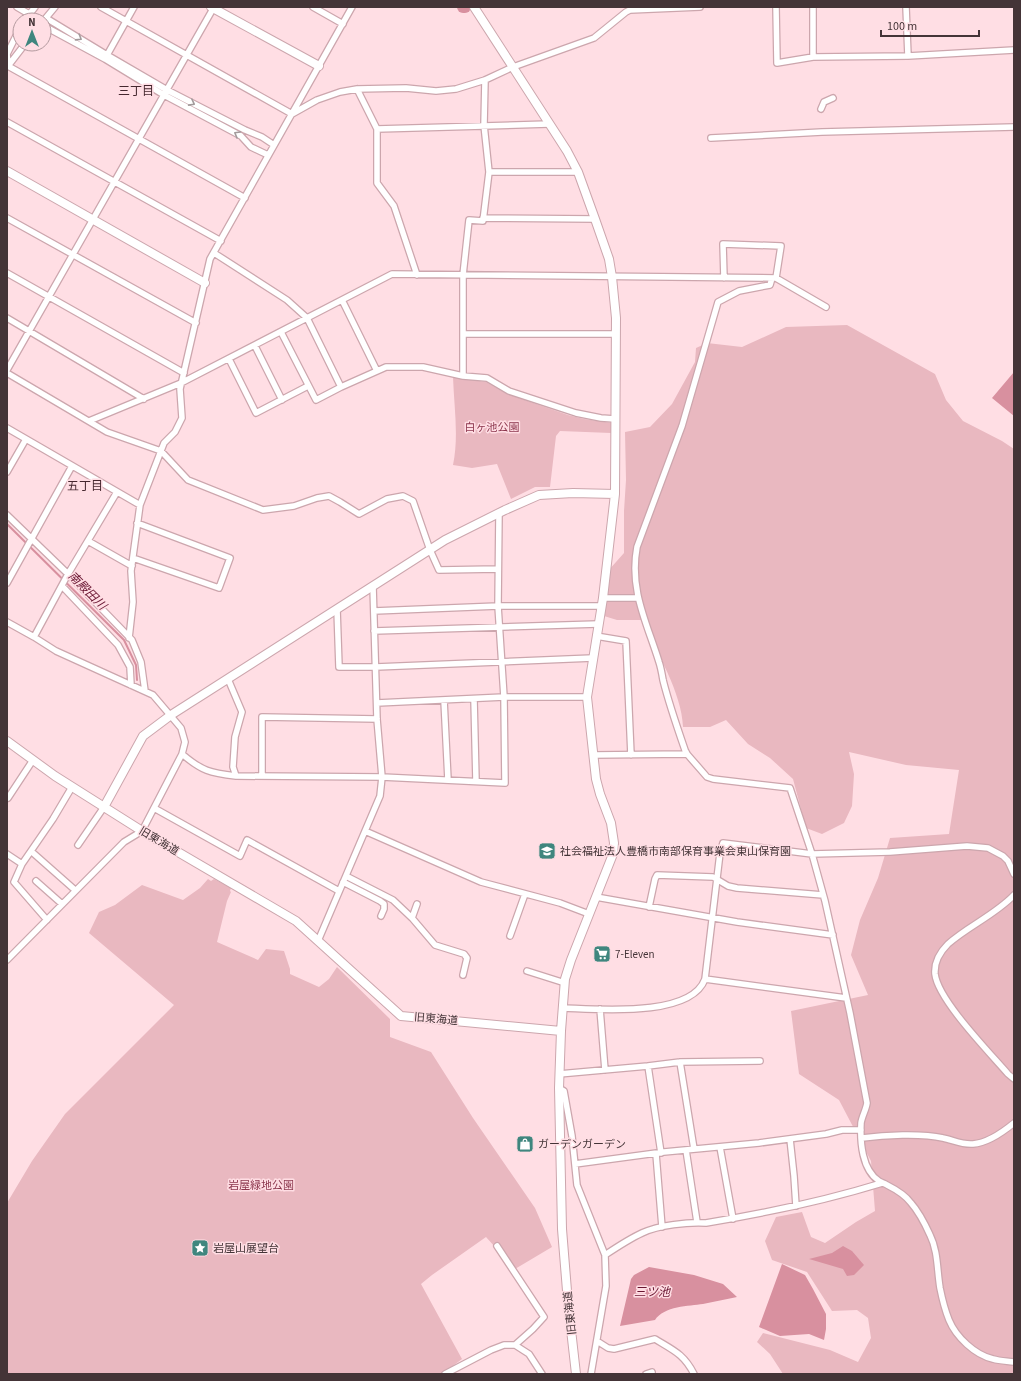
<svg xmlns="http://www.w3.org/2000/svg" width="1021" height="1381" viewBox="0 0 1021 1381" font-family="'Source Sans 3','Noto Sans JP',sans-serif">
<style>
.green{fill:#e9b8c0}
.water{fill:#d8909f}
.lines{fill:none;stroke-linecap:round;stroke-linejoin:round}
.stream{stroke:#d8909f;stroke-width:2}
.river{stroke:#d8909f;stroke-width:12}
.street-casing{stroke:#cca6ad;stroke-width:8}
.secondary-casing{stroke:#cca6ad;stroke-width:10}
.street{stroke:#fff;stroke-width:5.5}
.secondary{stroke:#fff;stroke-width:8}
.oneway{stroke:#a29a9b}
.labels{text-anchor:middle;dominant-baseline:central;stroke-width:3;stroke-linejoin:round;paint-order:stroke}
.park-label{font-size:11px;fill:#8c364d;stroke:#ffdee4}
.street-label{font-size:11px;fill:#443437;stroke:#ffdee4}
.poi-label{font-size:11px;fill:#443437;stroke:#ffdee4;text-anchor:start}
.neighbourhood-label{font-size:12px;fill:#45272e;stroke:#ffdee4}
.water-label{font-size:12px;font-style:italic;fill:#691531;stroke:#ffdee4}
</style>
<rect width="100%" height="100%" fill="#ffdee4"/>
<path class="green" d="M847,325L935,374L946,400L963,421L1002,441L1014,449V1374H783L770,1354L757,1342L763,1333L830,1350L858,1362L871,1338L868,1318L857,1310L832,1311L807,1272L772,1260L765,1241L776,1217L802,1212L811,1237L825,1243L856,1222L875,1211L871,1161L839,1100L799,1074L791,1011L868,995L851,955L860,920L878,878L890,838L949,834L959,770L906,765L849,752L854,774L852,806L844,823L822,834L806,828L793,779L770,758L748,744L726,720L710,727H683C682,693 656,650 641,620H617L604,616L608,571L624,553V511L626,480L625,432L650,427L672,404L695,362L696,348L707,343L742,347L786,327Z
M453,377L486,382L507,394L568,415L584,419L612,423L611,433L560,431L556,436L550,487H535L511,499L497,464L472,468L453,465C459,436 454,407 453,377Z
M208,879L211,881L214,879L231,888L230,891L231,892L227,901L217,942L258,960L266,949L284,951L290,969V974L319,987L329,979L337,967L390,1019V1037L431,1052L473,1118L535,1208L552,1247L515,1269L486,1237L432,1275L421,1284L462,1359L450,1368L448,1374H7V1203L32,1161L65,1114L174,1005L89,933L99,912L115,905L142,885L183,900L200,888Z"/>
<path class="water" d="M1014,372V416L992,398Z
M843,1246L852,1251L864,1265L854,1275L847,1276L843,1269L809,1259L832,1253Z
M782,1264L805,1275L813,1289L826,1314V1329L824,1340L809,1334L780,1336L759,1327Z
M649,1267L694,1275L723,1284L737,1297C726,1299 714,1302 703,1304C689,1306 664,1306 655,1320L620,1326L631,1279L634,1275Z"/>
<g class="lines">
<path class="stream" d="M7,524L124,640L136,665L137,680"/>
<path class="river" d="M463,7H465"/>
<g class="street-casing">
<path id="street" d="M17,7L29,14
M101,7L292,114L317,100L340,92L357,89L406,88L436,91L456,89L485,80L513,67L594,38L626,12L630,10L700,7
M313,7L343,24
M776,7L777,63L813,57L908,56L1014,50
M906,7L908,56
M46,18L107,55L167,90L245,130L262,137L274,145
M45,19L55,7
M25,20L35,7
M44,26L105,59L164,95L241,136L251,147L268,155
M7,53L8,66L245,198
M7,54L20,28
M106,57L134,7
M813,57V7
M8,66L25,44
M357,89L377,129V183L394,206L417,275
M821,109L824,102L833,98
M7,122L221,241
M377,129L549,124
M711,138L822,132L1014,127
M489,172H578
M7,218L196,323
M483,218L595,219
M214,253L287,300L307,318L341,387
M7,273L184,373
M724,278L723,244L781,246L776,278
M772,278L770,285L739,291L718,302L682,426L637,547C629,590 647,623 659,662C661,668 662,674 663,680C669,704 677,727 685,750L687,754L707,777L713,779L790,788L812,854L825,901L850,1013L867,1103C866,1110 862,1116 861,1123C860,1142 862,1170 879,1181C882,1183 884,1183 887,1185C895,1189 906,1196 911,1203C919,1212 925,1224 930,1235C938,1251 937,1270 940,1288C942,1298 945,1310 949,1320C956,1337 975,1355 993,1359C1000,1361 1007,1361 1014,1362
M342,300L377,371
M7,318L144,399
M281,332L316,400L341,387L386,367H423L463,376L487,378L509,391L576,413L601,418L615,419
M463,334H616
M255,346L282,400
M229,359L256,413L308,386
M7,370L214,7
M7,373L107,432L161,451L188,480L263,510L294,506L317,498L329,496L340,502L359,514L387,499L403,496L413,501L430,550L439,570L498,569
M463,376V275L469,220L483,221L489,172L484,125L485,80
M89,421L181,383L392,274L776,278L826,307
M7,428L140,505
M7,472L26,439
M7,515L68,574L132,640L141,662L145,691
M88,541L132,566
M133,558L219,588L230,558L137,523
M7,583L72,466
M62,586L118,645L130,667L131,685
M603,598H638
M337,609L339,667H376L593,658
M374,611L498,606H601
M7,622L34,637L56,651L153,695L181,728L185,742L182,754L142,831L124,842L7,960
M374,631L598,624
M596,636L626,641L631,755
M34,637L68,574L117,492
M129,638L133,602L131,571L140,505L164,443L175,432L182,418L180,389L210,259L352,7
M228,679L242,712L235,737L233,767L236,776L382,777L505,783L504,697L498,606L499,513
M474,699L476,781
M444,700L448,780
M377,703L504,697H587
M182,754C202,771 210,773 236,776
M593,755L687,754
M262,776V717L377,719
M8,798L33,760
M154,808L240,856L247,840L339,891
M365,831L481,882L560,903L589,914
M78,845L104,807
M32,852L75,890
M7,854L22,864L53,819L72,787
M22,864L14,882L47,920
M346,876L393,900L412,918L435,945L464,954L467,958L463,975
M36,881L62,904
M343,882L380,901L384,904V909L381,916
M1014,895C995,915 968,926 948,944C940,952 934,962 935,974C938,1000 990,1053 1008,1074L1014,1079
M596,897L737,922L833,935
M649,907L655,879L657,875L713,877L728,886L737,888L823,895
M412,918L417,904
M510,936L525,894
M318,941L380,796L382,777L377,719L373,586
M527,971L565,983
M705,979L846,998
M563,1008C597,1009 691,1018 705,979L720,853L723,843L812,854L890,852L967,846L988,848L1003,856L1008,861L1014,874
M600,1009L605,1070
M680,1062L694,1149
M648,1066L661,1153
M559,1074L648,1066L680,1062L760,1061
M559,1088L564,1091L572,1136L577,1185L605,1255L606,1286L591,1374
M862,1138C884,1135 921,1133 943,1138C953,1140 962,1145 973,1144C987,1143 1003,1132 1014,1123
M790,1139L794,1176L796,1206
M720,1147L733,1219
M686,1150L697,1222
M656,1154L662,1227
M575,1164L664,1152L759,1143L826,1134L842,1130H861
M497,1246L544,1317L533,1329L515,1345
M605,1255C617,1247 629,1239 642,1233C659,1225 688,1222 706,1223C766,1213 824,1201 882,1183
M597,1341L608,1348L614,1349L655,1339C673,1350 684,1354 694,1374
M445,1374L491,1350L504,1345H515L529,1354L542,1374
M646,1374L652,1372V1374"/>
</g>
<g class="secondary-casing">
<path id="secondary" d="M211,7L319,66
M474,7L567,151L578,172L595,219L609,259L612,277L616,318L615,494L603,598L587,697L596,779L600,794L611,823L614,843L613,854L571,960L565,979L561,1031L559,1088L562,1229L568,1303L576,1374
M7,171L205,283
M7,741L55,776L142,831L296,921L401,1016L561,1031
M104,807L143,736L171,715L445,540L505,510L539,495L573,493L615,494"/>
</g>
<use href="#street" class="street"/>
<use href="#secondary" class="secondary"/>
</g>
<defs><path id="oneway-chevron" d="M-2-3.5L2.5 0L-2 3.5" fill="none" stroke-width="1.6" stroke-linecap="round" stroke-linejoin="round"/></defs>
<g class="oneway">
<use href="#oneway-chevron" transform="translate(79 38) rotate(32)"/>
<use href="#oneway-chevron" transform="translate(192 103) rotate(28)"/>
<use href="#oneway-chevron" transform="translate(237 134) rotate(-150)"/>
</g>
<defs>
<g id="school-square" transform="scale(0.9)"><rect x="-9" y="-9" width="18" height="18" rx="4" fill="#3f867e" stroke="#ffdee4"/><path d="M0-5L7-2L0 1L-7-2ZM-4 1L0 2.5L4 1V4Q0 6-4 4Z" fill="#fff"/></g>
<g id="supermarket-square" transform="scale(0.9)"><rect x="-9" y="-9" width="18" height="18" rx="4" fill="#3f867e" stroke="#ffdee4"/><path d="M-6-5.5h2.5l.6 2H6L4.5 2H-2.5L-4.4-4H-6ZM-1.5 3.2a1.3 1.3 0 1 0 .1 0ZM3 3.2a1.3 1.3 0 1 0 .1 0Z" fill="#fff"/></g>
<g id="shop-square" transform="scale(0.9)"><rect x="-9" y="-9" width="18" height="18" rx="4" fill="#3f867e" stroke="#ffdee4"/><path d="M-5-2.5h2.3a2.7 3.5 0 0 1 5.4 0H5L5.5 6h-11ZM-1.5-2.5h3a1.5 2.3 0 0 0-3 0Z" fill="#fff"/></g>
<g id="sight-square" transform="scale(0.9)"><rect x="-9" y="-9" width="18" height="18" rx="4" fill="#3f867e" stroke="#ffdee4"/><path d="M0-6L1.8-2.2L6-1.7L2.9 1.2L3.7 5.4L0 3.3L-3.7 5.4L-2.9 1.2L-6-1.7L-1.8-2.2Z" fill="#fff"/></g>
</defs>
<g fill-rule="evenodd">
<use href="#school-square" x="547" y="851"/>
<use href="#supermarket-square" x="602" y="954"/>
<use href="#shop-square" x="525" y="1144"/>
<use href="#sight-square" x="200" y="1248"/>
</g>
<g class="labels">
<g class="park-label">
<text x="492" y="427">白ヶ池公園</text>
<text x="261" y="1185">岩屋緑地公園</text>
</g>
<g class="street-label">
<text transform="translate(159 841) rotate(31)">旧東海道</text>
<text transform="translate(436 1019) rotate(5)">旧東海道</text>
<text transform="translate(570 1313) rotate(-96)">旧東海道</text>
</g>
<g class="poi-label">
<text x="560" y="851">社会福祉法人豊橋市南部保育事業会東山保育園</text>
<text x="615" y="954">7-Eleven</text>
<text x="538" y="1144">ガーデンガーデン</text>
<text x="213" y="1248">岩屋山展望台</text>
</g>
<g class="neighbourhood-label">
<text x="136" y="91">三丁目</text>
<text x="85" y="486">五丁目</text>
</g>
<g class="water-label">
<text transform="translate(87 591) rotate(45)">南殿田川</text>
<text x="652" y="1292">三ツ池</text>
</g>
</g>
<rect width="1021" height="1381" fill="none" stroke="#443437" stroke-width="16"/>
<g transform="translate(32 32)"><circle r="19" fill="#ffdee4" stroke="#b49a9f"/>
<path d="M0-3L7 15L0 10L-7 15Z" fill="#3f867e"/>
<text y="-6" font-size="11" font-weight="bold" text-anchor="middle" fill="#443437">N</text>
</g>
<path d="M881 30v6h98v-6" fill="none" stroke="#443437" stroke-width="2"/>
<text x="887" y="30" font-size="12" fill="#443437" stroke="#ffdee4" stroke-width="3" paint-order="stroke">100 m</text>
</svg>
